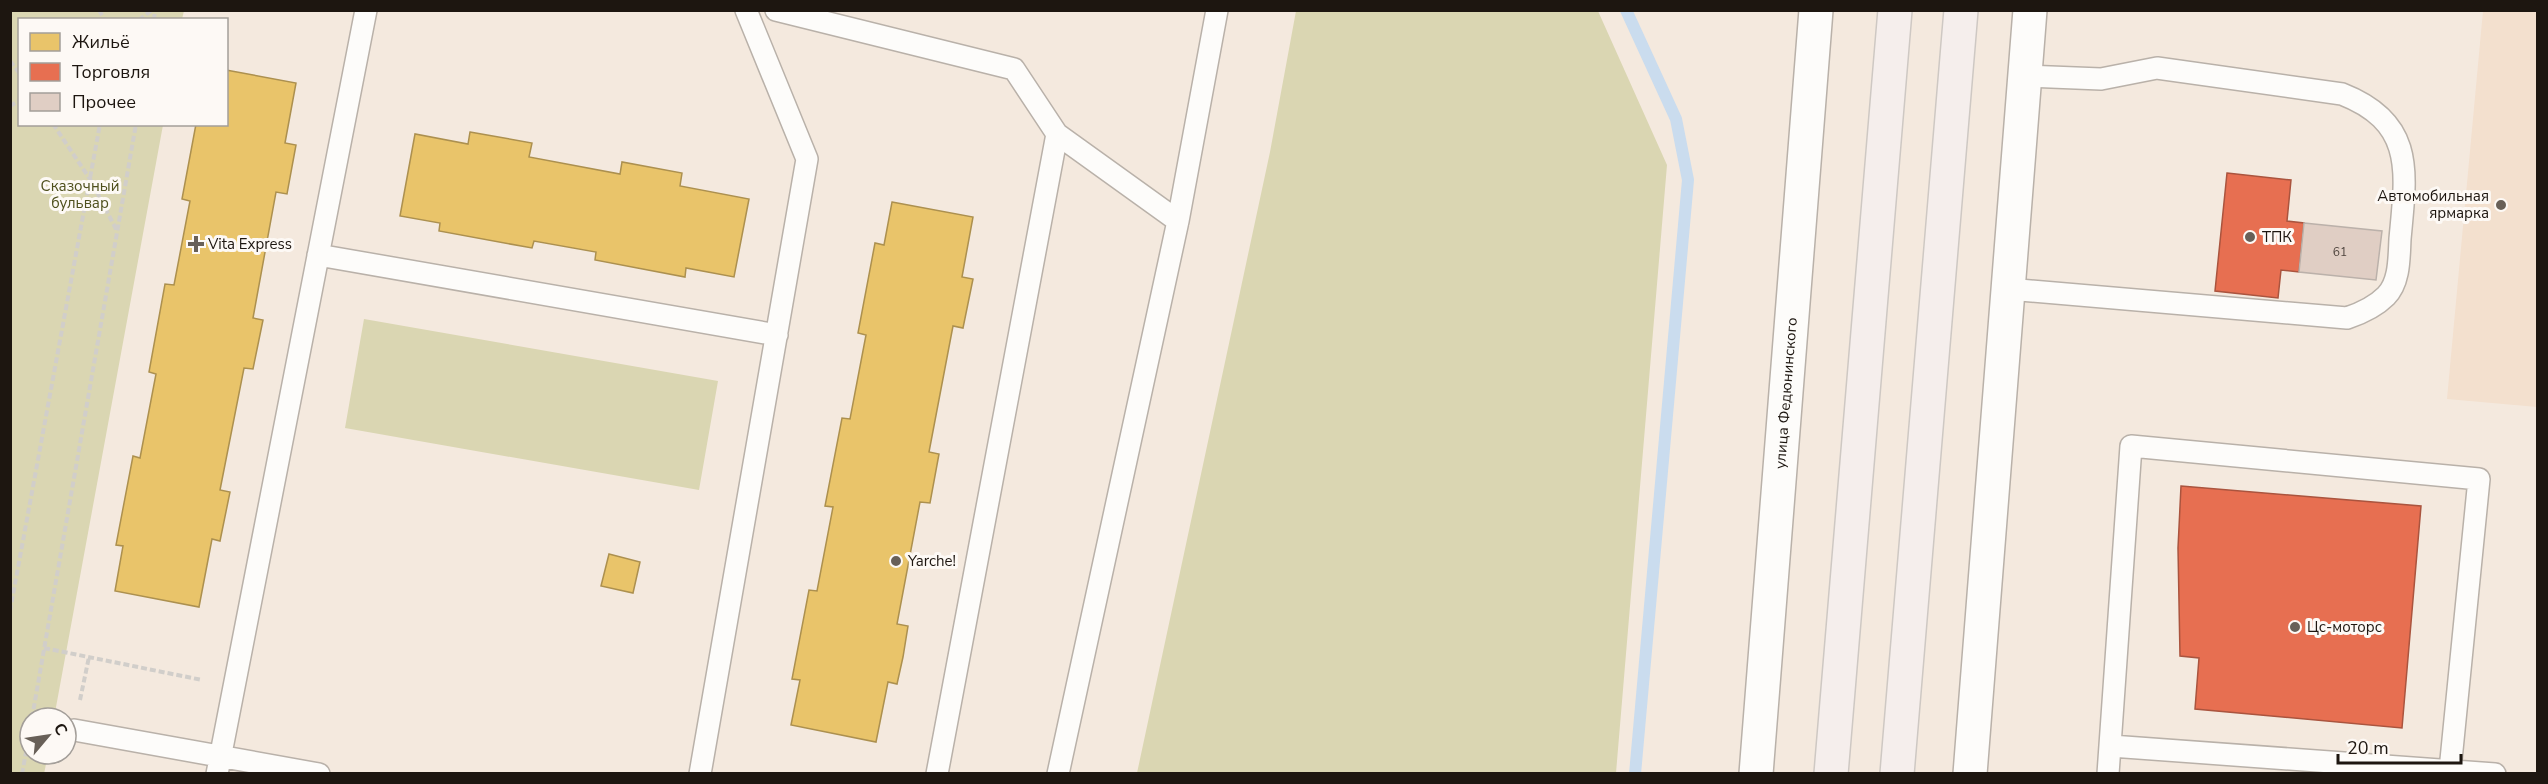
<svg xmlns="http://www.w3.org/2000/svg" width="2548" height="784" viewBox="0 0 2548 784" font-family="'Nunito Sans',sans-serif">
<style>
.built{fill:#f3e0ce}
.green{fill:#dad6b2}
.homes{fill:#e9c46a;stroke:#ac904f;stroke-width:1.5}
.shops{fill:#e76f51;stroke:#aa543e;stroke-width:1.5}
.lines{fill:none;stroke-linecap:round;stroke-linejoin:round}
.stream{stroke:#cadcee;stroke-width:12}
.building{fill:#e0cec4;stroke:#bbb1aa;stroke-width:1.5}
.lane-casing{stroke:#b9b1a9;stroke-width:24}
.secondary-casing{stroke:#b9b1a9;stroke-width:36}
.highway-casing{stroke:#cec8c3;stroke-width:36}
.path{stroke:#d1ceca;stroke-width:4;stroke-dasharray:6 3;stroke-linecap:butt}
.lane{stroke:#fdfcfa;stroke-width:21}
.secondary{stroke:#fdfcfa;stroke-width:33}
.highway{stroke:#f5eeec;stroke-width:33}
.poi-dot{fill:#686058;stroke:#fdf9f5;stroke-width:2}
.labels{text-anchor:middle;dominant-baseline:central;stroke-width:6;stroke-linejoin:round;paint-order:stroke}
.number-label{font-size:12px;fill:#4e443d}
.park-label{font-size:15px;fill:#4f501d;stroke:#fdf9f5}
.poi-label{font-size:15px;fill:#1d1610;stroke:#fdf9f5;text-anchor:start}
.street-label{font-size:15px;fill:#1d1610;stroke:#fdf9f5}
</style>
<rect width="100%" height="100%" fill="#f4e9de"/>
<path class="built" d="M2483,11H2537V407L2447,399Z"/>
<path class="green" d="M10,11H184L182,19L20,20V124L163,125L54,718H30V754H48L44,774L10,773Z
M1296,11H1598L1667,165L1616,773H1137L1270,152Z
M364,319L718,381L699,490L345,428Z"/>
<path class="homes" d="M226,70L296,83L285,143L296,145L287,194L276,192L253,318L263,320L253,369L244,368L220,490L230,492L220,541L212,539L199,607L115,591L123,546L116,545L133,456L140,458L156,374L149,372L165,284L174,285L190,201L182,199L196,124H226Z
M470,132L532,143L529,157L620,174L622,162L682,173L680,186L749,199L734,277L686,268L685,277L595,260L596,252L534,241L532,248L439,231L440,223L400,216L415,134L468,144Z
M892,202L973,217L962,277L973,279L963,328L953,326L929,452L939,454L930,503L920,502L897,624L908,626L903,657L897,684L888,682L876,742L791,725L800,680L792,679L809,590L817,591L833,507L825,506L842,418L850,419L866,335L858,333L875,243L884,245Z
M609,554L640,562L633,593L601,586Z"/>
<path class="shops" d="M2227,173L2291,180L2287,221L2304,223L2299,272L2281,270L2278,298L2215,291Z
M2181,486L2421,506L2402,728L2195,709L2199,658L2180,656L2178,548Z"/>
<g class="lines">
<path class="stream" d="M1626,10L1676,119L1688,180L1635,774"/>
</g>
<path class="building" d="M2304,223L2382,231L2376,280L2299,272Z"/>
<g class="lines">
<g class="lane-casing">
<path id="lane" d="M776,10L1014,69L1057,134L1178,221
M318,255L777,335
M2008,289L2347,318C2362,313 2375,307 2386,296C2400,282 2399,257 2400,239C2406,173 2416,123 2342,94L2157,68L2101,79L2025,76
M74,730L319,774
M2111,746L2495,774
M217,774L366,10
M700,774L807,159L746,10
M937,774L1057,134
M1058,774L1178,221L1217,10
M2108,774L2131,446L2479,479L2450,770"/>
</g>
<g class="secondary-casing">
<g id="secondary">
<path id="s1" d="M1756,774L1816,10"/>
<path d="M1970,774L2030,10"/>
</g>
</g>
<g class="highway-casing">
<path id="highway" d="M1831,774L1895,10
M1897,774L1961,10"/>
</g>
<path class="path" d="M99,10L105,20
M139,20L152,10
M154,20L155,10
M10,61L20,74
M10,106L20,100
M53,124L90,179L116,229
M10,611L100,124
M44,648L202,680
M80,700L89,657
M32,718L136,124
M22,774L30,731"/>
<use href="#lane" class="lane"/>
<use href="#secondary" class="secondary"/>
<use href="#highway" class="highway"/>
</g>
<g class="poi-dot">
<circle cx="2501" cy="205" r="6"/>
<circle cx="2250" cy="237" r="6"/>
<path d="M193 235h6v6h6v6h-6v6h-6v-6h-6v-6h6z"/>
<circle cx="896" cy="561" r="6"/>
<circle cx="2295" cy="627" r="6"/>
</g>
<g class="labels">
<g class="number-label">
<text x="2340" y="252">61</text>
</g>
<g class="park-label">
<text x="80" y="186">Сказочный<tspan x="80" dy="17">бульвар</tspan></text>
</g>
<g class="poi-label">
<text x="2489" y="196" text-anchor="end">Автомобильная<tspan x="2489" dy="17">ярмарка</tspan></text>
<text x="2262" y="237">ТПК</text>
<text x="208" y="244">Vita Express</text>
<text x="908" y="561">Yarche!</text>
<text x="2307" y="627">Цс-моторс</text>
</g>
<g class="street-label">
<text stroke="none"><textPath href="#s1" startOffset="382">улица Федюнинского</textPath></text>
</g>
</g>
<rect width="2548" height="784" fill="none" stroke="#1d1610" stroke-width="24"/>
<rect x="18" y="18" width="210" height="108" fill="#fdf9f5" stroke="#a39e99" stroke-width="1.5"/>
<rect x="30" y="33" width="30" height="18" fill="#e9c46a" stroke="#a39e99" stroke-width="1.5"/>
<text x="72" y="48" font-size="18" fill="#1d1610">Жильё</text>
<rect x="30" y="63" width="30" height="18" fill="#e76f51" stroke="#a39e99" stroke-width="1.5"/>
<text x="72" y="78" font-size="18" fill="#1d1610">Торговля</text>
<rect x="30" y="93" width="30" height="18" fill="#e0cec4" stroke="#a39e99" stroke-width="1.5"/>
<text x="72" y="108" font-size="18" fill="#1d1610">Прочее</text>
<g transform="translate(48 736) rotate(61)"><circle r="28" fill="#fdf9f5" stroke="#a39e99" stroke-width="1.5"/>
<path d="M0-4.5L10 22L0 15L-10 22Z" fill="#686058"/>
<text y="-9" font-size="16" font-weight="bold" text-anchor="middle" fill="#1d1610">С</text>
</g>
<path d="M2338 754v9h123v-9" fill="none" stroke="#1d1610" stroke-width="3"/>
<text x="2347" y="754" font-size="18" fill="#1d1610" stroke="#fdf9f5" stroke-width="4.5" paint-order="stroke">20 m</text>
</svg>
